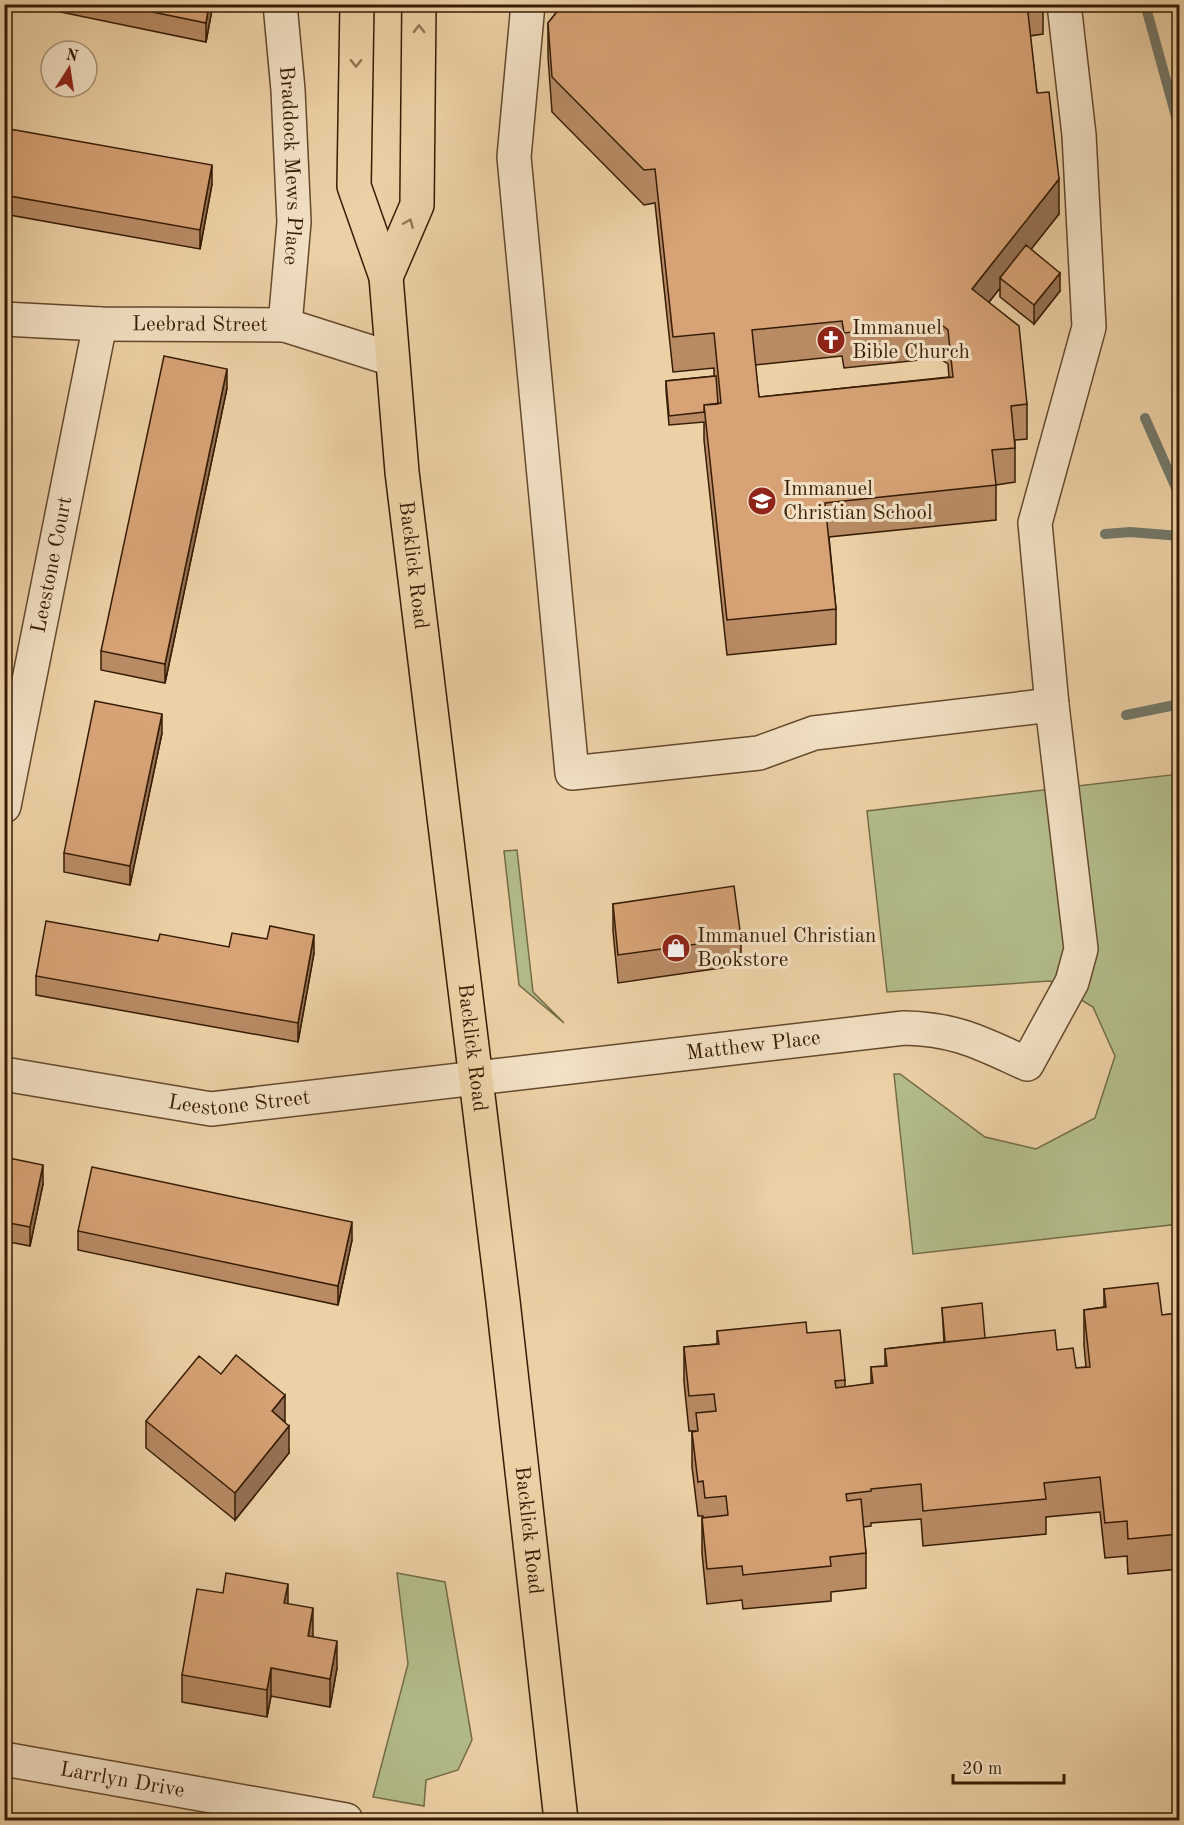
<svg xmlns="http://www.w3.org/2000/svg" width="1184" height="1825" viewBox="0 0 1184 1825" font-family="'Old Standard TT',serif">
<style>
.green{fill:#b3bd8a;stroke:#746c46;stroke-width:1.5}
.lines{fill:none;stroke-linecap:round;stroke-linejoin:round}
.stream{stroke:#73786a;stroke-width:10}
.minor-casing{stroke:#64492c;stroke-width:36}
.major-casing{stroke:#361c03;stroke-width:36}
.minor{stroke:#f3e1c5;stroke-width:33}
.major{stroke:#edd1a6;stroke-width:33}
.wall{fill:#b88b65;stroke:#361c03;stroke-width:1.5;fill-rule:evenodd}
.shaded-wall{fill:#967153;stroke:#361c03;stroke-width:1.5}
.building{fill:#d6a276;stroke:#361c03;stroke-width:1.5;fill-rule:evenodd}
.oneway{stroke:#927654}
.labels{text-anchor:middle;dominant-baseline:central;stroke-width:6;stroke-linejoin:round;paint-order:stroke}
.street-label{font-size:21px;fill:#361c03;stroke:#f3e1c5}
.poi-label{font-size:21px;fill:#361c03;stroke:#f3e1c5;text-anchor:start}
</style>
<rect width="100%" height="100%" fill="#edd1a6"/>
<filter id="stains"><feTurbulence type="fractalNoise" baseFrequency=".00333" numOctaves="4"/><feColorMatrix values="0 0 0 0 .2 0 0 0 0 .09 0 0 0 0 .02 0 0 0 .5 -.17"/></filter>
<radialGradient id="worn" r=".72"><stop offset=".6" stop-color="#630" stop-opacity="0"/><stop offset="1" stop-color="#630" stop-opacity=".3"/></radialGradient>
<path class="green" d="M1179,774V1224L913,1254L894,1074H900L985,1137L1036,1149L1095,1118L1115,1056L1093,1007L1050,981L887,992L867,811Z
M517,850L533,992L564,1023L519,985L504,851Z
M397,1573L445,1582L472,1740L458,1770L426,1780L424,1806L373,1797L408,1664Z"/>
<g class="lines">
<path class="stream" d="M1145,4L1180,131
M1145,418L1180,497
M1105,534L1130,532L1180,536
M1126,715L1180,704"/>
<g class="minor-casing">
<g id="minor">
<path id="s1" d="M280,4L288,90L294,222L285,325"/>
<path d="M528,4L514,157L572,773L759,753L814,733L1052,705"/>
<path id="s2" d="M4,319L100,324L285,325L392,359"/>
<path id="s3" d="M4,806L100,324"/>
<path id="s4" d="M4,1074L211,1109L904,1028C956,1029 981,1043 1027,1064L1072,982L1081,949L1052,705L1035,523L1089,327L1079,135L1064,4"/>
<path id="s5" d="M4,1759L346,1820"/>
</g>
</g>
<g class="major-casing">
<g id="major">
<path id="s6" d="M357,4L354,186L386,277L402,472L503,1301L561,1820"/>
<path d="M386,277L417,205L419,4"/>
</g>
</g>
<use href="#minor" class="minor"/>
<use href="#major" class="major"/>
</g>
<path class="wall" d="M22,4H213L206,42Z
M563,4H1043V34L1030,36L1037,93L1059,214L1031,249L1060,291L1034,324L1000,297V288L989,302L1027,404V439L1015,440V482L996,485V520L829,537L836,609V644L727,655L704,440V422L669,425L666,390V381L714,376V368L673,372L655,203L644,205L552,112L548,57V23ZM842,356L844,368L939,358L948,364L949,377L759,397L755,365Z
M4,128L212,184L200,249L4,214Z
M227,388L165,683L101,670V651Z
M162,733L130,885L64,872V853Z
M613,904L741,938V965L618,983L613,931Z
M267,939L314,953L298,1042L36,995V976L158,941L229,947Z
M4,1157L43,1184L30,1246L4,1241Z
M78,1231L352,1240L338,1305L78,1250Z
M1104,1289L1162,1315L1179,1313V1569L1128,1574L1127,1556L1105,1558L1100,1512L1046,1517V1534L923,1546L921,1519L871,1523V1526L863,1527L866,1553V1588L831,1592V1601L743,1609L742,1600L707,1604L702,1553V1518H703V1516H698L692,1467V1432L696,1431H689L684,1382V1347L717,1344V1331L807,1333L845,1380V1387L871,1384V1367L885,1366V1349L944,1342L942,1308L985,1338L1057,1350L1076,1368L1086,1367L1084,1345V1310L1104,1307Z
M221,1374L285,1422L289,1453L235,1520L146,1448V1421Z
M288,1604L337,1668L330,1707L271,1696L267,1717L182,1702V1675Z"/>
<path class="shaded-wall" d="M209,4H213L206,42V23Z
M212,165V184L200,249V230Z
M1059,179V214L1005,282L1000,278V288L972,324V289Z
M1060,273V291L1034,324V305Z
M227,369V388L165,683V664Z
M162,714V733L130,885V866Z
M314,935V953L298,1042V1023Z
M43,1165V1184L30,1246V1227Z
M352,1222V1240L338,1305V1286Z
M285,1395V1422L272,1411Z
M289,1426V1453L235,1520V1493Z
M288,1584V1612L284,1603Z
M313,1608V1635L308,1663V1636Z
M337,1641V1668L330,1707V1679Z
M271,1668V1696L267,1717V1690Z"/>
<path class="building" d="M114,4H209L206,23Z
M563,4H1027L1037,93L1049,92L1059,179L972,289L1019,326L1027,404L1011,406L1015,448L992,450L996,485L825,503L836,609L727,620L704,405L721,403L714,333L673,337L655,169L644,170L552,77L548,23ZM842,321L844,333L939,323L948,330L953,377L759,397L752,330Z
M4,128L212,165L200,230L4,195Z
M1026,245L1060,273L1034,305L1000,278Z
M164,356L227,369L165,664L101,651Z
M716,376L718,404L704,405V412L669,416L666,381Z
M95,701L162,714L130,866L64,853Z
M734,886L741,938L618,955L613,904Z
M46,921L158,941L160,934L229,947L232,933L267,939L270,926L314,935L298,1023L36,976Z
M4,1157L43,1165L30,1227L4,1222Z
M92,1167L352,1222L338,1286L78,1231Z
M1158,1283L1162,1315L1179,1313V1534L1128,1539L1127,1521L1105,1523L1100,1477L1044,1483L1046,1499L923,1511L921,1484L871,1489V1491L846,1494L847,1501L861,1499L866,1553L830,1557L831,1566L743,1575L742,1566L707,1569L702,1518L728,1515L726,1496L705,1498L703,1481L698,1482L692,1432L698,1431L696,1413L716,1411L714,1394L689,1396L684,1347L719,1344L717,1331L806,1322L807,1333L840,1330L845,1380L835,1381L836,1388L873,1383L871,1367L887,1366L885,1349L1055,1330L1057,1350L1073,1348L1076,1368L1090,1367L1084,1310L1106,1307L1104,1289Z
M982,1303L985,1338L945,1342L942,1308Z
M236,1355L285,1395L272,1411L289,1426L235,1493L146,1421L199,1356L221,1374Z
M226,1573L288,1584L284,1603L313,1608L308,1636L337,1641L330,1679L271,1668L267,1690L182,1675L197,1589L223,1593Z"/>
<defs><path id="oneway-chevron" d="M-2-3.5L2.5 0L-2 3.5" fill="none" stroke-width="1.6" stroke-linecap="round" stroke-linejoin="round" transform="scale(1.5)"/></defs>
<g class="oneway">
<use href="#oneway-chevron" transform="translate(419 29) rotate(-89)"/>
<use href="#oneway-chevron" transform="translate(356 63) rotate(91)"/>
<use href="#oneway-chevron" transform="translate(409 223) rotate(-67)"/>
</g>
<defs>
<g id="church-disc" transform="scale(1.5)"><circle r="9.5" fill="#8f2418" stroke="#f3e1c5"/><path d="M-1.2-6h2.4v3.5h3.3v2.4h-3.3V6h-2.4V-.1h-3.3v-2.4h3.3Z" fill="#fff"/></g>
<g id="school-disc" transform="scale(1.5)"><circle r="9.5" fill="#8f2418" stroke="#f3e1c5"/><path d="M0-5L7-2L0 1L-7-2ZM-4 1L0 2.5L4 1V4Q0 6-4 4Z" fill="#fff"/></g>
<g id="shop-disc" transform="scale(1.5)"><circle r="9.5" fill="#8f2418" stroke="#f3e1c5"/><path d="M-5-2.5h2.3a2.7 3.5 0 0 1 5.4 0H5L5.5 6h-11ZM-1.5-2.5h3a1.5 2.3 0 0 0-3 0Z" fill="#fff"/></g>
</defs>
<g fill-rule="evenodd">
<use href="#church-disc" x="831" y="340"/>
<use href="#school-disc" x="762" y="501"/>
<use href="#shop-disc" x="676" y="948"/>
</g>
<g class="labels">
<g class="street-label">
<text stroke="none"><textPath href="#s1" startOffset="162">Braddock Mews Place</textPath></text>
<text stroke="none"><textPath href="#s2" startOffset="196">Leebrad Street</textPath></text>
<text stroke="none"><textPath href="#s3" startOffset="246">Leestone Court</textPath></text>
<text stroke="none"><textPath href="#s6" startOffset="568">Backlick Road</textPath></text>
<text stroke="none"><textPath href="#s4" startOffset="756">Matthew Place</textPath></text>
<text stroke="none"><textPath href="#s6" startOffset="1054">Backlick Road</textPath></text>
<text stroke="none"><textPath href="#s4" startOffset="238">Leestone Street</textPath></text>
<text stroke="none"><textPath href="#s6" startOffset="1540">Backlick Road</textPath></text>
<text stroke="none"><textPath href="#s5" startOffset="120">Larrlyn Drive</textPath></text>
</g>
<g class="poi-label">
<text x="852" y="328">Immanuel<tspan x="852" dy="24">Bible Church</tspan></text>
<text x="783" y="489">Immanuel<tspan x="783" dy="24">Christian School</tspan></text>
<text x="697" y="936">Immanuel Christian<tspan x="697" dy="24">Bookstore</tspan></text>
</g>
</g>
<rect width="1184" height="1825" fill="none" stroke="#edd1a6" stroke-width="24"/>
<rect x="6" y="6" width="1172" height="1813" fill="none" stroke="#361c03" stroke-width="3"/>
<rect x="12" y="12" width="1160" height="1801" fill="none" stroke="#361c03" stroke-width="1.5"/>
<g transform="translate(69 69) rotate(12)"><circle r="28" fill="#f3e1c5" stroke="#a79277" stroke-width="1.5"/>
<path d="M0-4.5L10 22L0 15L-10 22Z" fill="#8f2418"/>
<text y="-9" font-size="16" font-weight="bold" text-anchor="middle" fill="#361c03">N</text>
</g>
<path d="M953 1774v9h111v-9" fill="none" stroke="#361c03" stroke-width="3"/>
<text x="962" y="1774" font-size="18" fill="#361c03" stroke="#f3e1c5" stroke-width="4.5" paint-order="stroke">20 m</text>
<rect width="100%" height="100%" filter="url(#stains)"/>
<rect width="100%" height="100%" fill="url(#worn)"/>
</svg>
